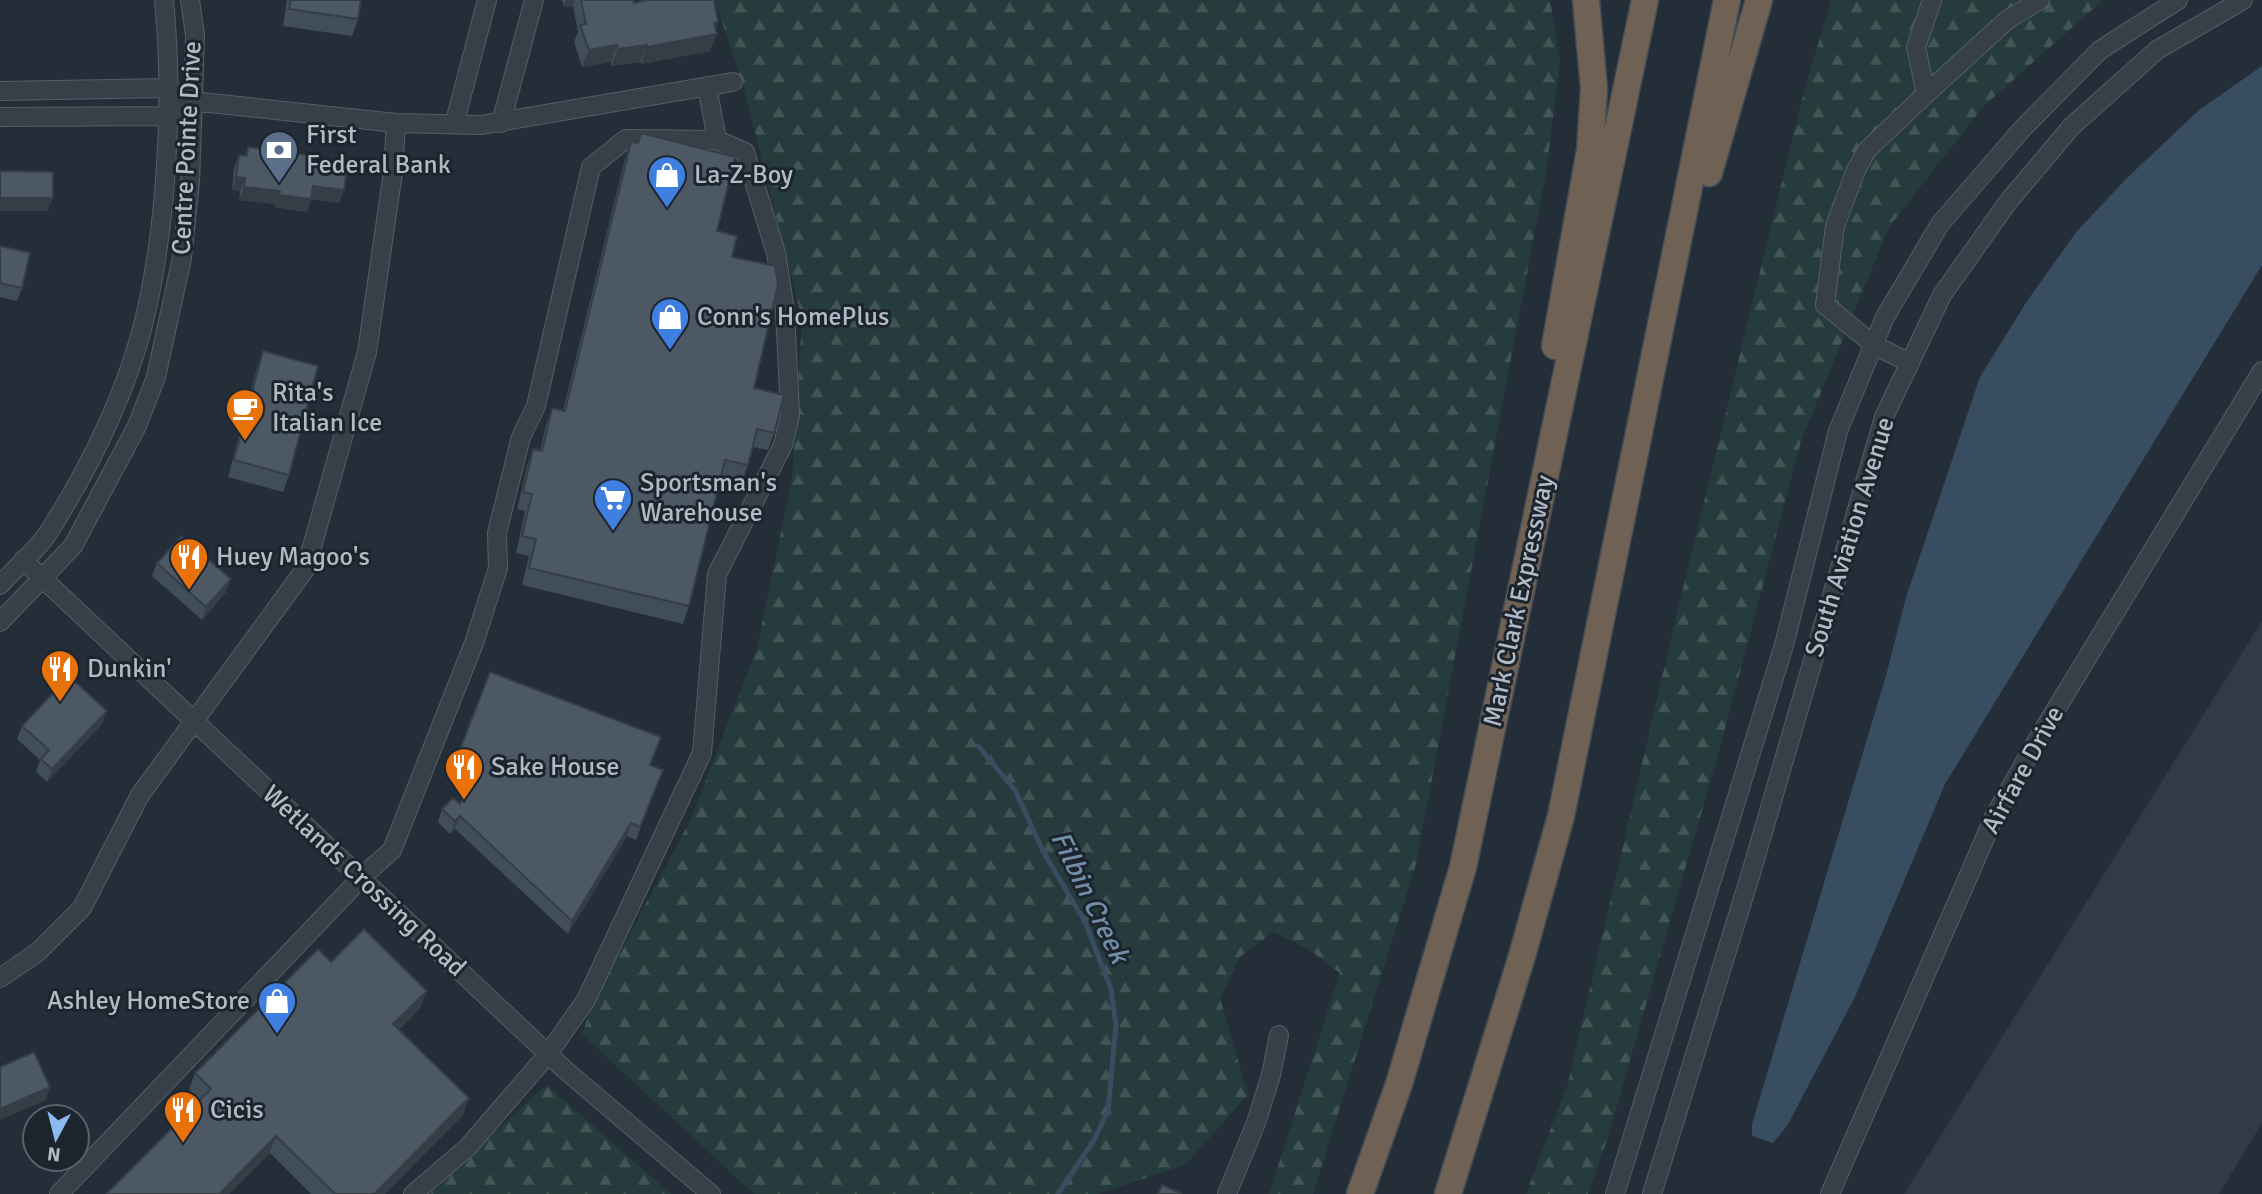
<svg xmlns="http://www.w3.org/2000/svg" width="2262" height="1194" viewBox="0 0 2262 1194" font-family="Signika,sans-serif">
<style>
.airport{fill:#313b46}
.forest{fill:url(#forest-firs)}
.water{fill:#394d61}
.lines{fill:none;stroke-linecap:round;stroke-linejoin:round}
.stream{stroke:#394d61;stroke-width:5}
.minor-casing{stroke:#555e67;stroke-width:20}
.highway-casing{stroke:#424b54;stroke-width:29}
.minor{stroke:#374049;stroke-width:18}
.highway{stroke:#6f6254;stroke-width:26}
.wall{fill:#414d57}
.shaded-wall{fill:#353e47}
.building{fill:#4c5965;stroke:#353e47;stroke-width:2}
.labels{text-anchor:middle;dominant-baseline:central;stroke-width:6;stroke-linejoin:round;paint-order:stroke}
.poi-label{font-size:26px;fill:#b2bbc5;stroke:#1c252e;text-anchor:start}
.street-label{font-size:26px;fill:#b2bbc5;stroke:#1c252e}
.water-label{font-size:28px;font-style:italic;fill:#748ea7;stroke:#1c252e}
</style>
<defs>
<pattern id="forest-firs" width="22" height="20" patternUnits="userSpaceOnUse" patternTransform="scale(1.75)"><rect width="22" height="20" fill="#263b3b"/><path d="M5 1l3.5 6h-7zM16 11l3.5 6h-7z" fill="#435556"/></pattern>
</defs>
<rect width="100%" height="100%" fill="#232e39"/>
<path class="airport" d="M2262,621V1123L2219,1194H1904Z"/>
<path class="forest" d="M715,0H1550L1560,61L1547,167L1416,864L1313,1194H1269L1340,973L1308,949L1273,932L1240,957L1220,998L1248,1095L1185,1165L1098,1194H754L582,1034L593,1003L690,821L757,648L792,478L802,319L744,89Z
M1831,0H2103L1984,106L1889,227L1801,441L1718,755L1607,1140L1588,1194H1526L1568,1083L1677,613L1802,99Z
M547,1085L671,1194H425Z"/>
<path class="water" d="M2262,66V265L1945,784L1855,997L1787,1126L1773,1143L1752,1136V1124L1887,672L1906,597L1980,377L2027,301L2077,231L2126,179L2199,110Z"/>
<g class="lines">
<path class="stream" d="M978,746L1015,790L1044,853L1085,922L1111,989L1116,1025L1108,1111L1094,1140L1058,1194"/>
<g class="minor-casing">
<path id="minor" d="M0,91L167,88L192,101L396,123L481,125L733,82
M1926,94L2007,20L2040,0
M0,117L167,116L175,112
M501,123L534,0
M454,125L487,0
M1910,363L1874,345L1825,305L1835,226L1856,170L1867,150L1926,94L1916,47L1932,0
M23,560L564,1069L711,1194
M0,585C16,567 38,550 50,530C88,470 122,401 141,333C167,233 174,102 164,0
M0,622L73,546L137,426L156,377L182,258L190,182L195,35L190,0
M0,978L38,952L82,908L140,795L306,568L367,352L393,172L396,123
M59,1194L361,878L392,850L474,643L498,568L497,533L521,437L536,406L591,167L626,139L717,140
M413,1194L468,1147L548,1054L586,1000L702,753L717,574L783,445L790,415L785,310L776,253L745,152L717,140L707,86
M1227,1194L1256,1123L1271,1075L1279,1035
M1615,1194L1784,645L1838,431L1885,317L1940,224L2024,127L2100,50L2178,0
M1652,1194L1751,873L1884,417L1942,295L2008,202L2071,127L2157,50L2243,0
M1830,1194L1995,815L2039,737L2262,371"/>
</g>
<g class="highway-casing">
<path id="highway" d="M1709,173L1759,0
M1555,346L1590,150L1594,89L1586,0
M1360,1194L1399,1084L1463,867L1645,0
M1448,1194L1522,956L1561,816L1727,0"/>
</g>
<use href="#minor" class="minor"/>
<use href="#highway" class="highway"/>
</g>
<path class="wall" d="M287,0H361L358,19L352,36L283,26Z
M562,0H633L634,3L716,30L717,34L710,51L641,64L640,62L611,66V62L582,67L574,42L578,32L573,6L564,7Z
M641,133L717,231L732,257L754,388L774,433L768,450L753,447L748,465L742,482L721,477L689,606L683,624L522,585L529,556L516,553L525,511L517,509L527,466L533,449L540,451L546,425L552,408L563,411L625,159L631,142L637,143Z
M248,147L314,165L339,203L311,199L307,212L275,207V204L239,200L240,191L232,190L234,168L239,155L245,156Z
M0,246L22,288L17,301L0,297Z
M263,351L289,475L283,492L228,477L257,368Z
M157,563L226,592L202,620L152,576Z
M490,672L650,765L663,770L636,840L627,836L568,934L455,829L450,834L438,822L442,809L460,803L467,783L450,775Z
M102,724L47,782L36,772L40,760L17,739L22,726Z
M331,962L427,991L420,1008L399,1030L463,1115L385,1194H311L270,1153L229,1194H106L199,1100L189,1090L195,1073Z"/>
<path class="shaded-wall" d="M566,0H575L573,6L564,7Z
M718,22L714,35L717,34L710,51L641,64L647,47Z
M617,45L611,62L582,67L589,50Z
M647,45L640,62L611,66L618,49Z
M236,177L245,178L240,191L232,190Z
M313,186L344,190L339,203L311,199L307,212L275,207L279,195Z
M244,187L280,191L275,204L239,200Z
M0,198H53L48,211H0Z
M231,579L226,592L202,620L206,607Z
M107,711L102,724L47,782L52,769Z
M460,816L455,829L450,834L455,821Z
M631,823L627,836L568,934L572,921Z
M427,991L420,1008L387,1041L393,1024Z
M50,1087L46,1100L0,1120V1109Z
M469,1098L463,1115L385,1194H374Z
M276,1136L270,1153L229,1194H219Z"/>
<path class="building" d="M291,0H361L358,19L289,9Z
M581,0H633L634,3L646,0H714L718,22L714,23L717,34L647,47V45L618,49L617,45L589,50L580,25L586,24Z
M641,133L735,157L717,231L737,236L732,257L775,266L778,285L754,388L784,395L774,433L757,429L748,465L725,460L689,606L529,568L536,539L522,536L532,494L523,492L533,449L542,451L552,408L565,411L631,142L638,143Z
M248,147L315,156L314,165L347,169L344,190L313,186L311,199L279,195L280,191L244,187L245,178L236,177L239,155L247,156Z
M0,171L53,172V198H0Z
M0,246L30,253L22,288L0,283Z
M263,351L318,366L289,475L234,460Z
M181,536L231,579L206,607L157,563Z
M490,672L661,737L650,765L663,770L640,827L631,823L572,921L460,816L455,821L442,809L453,798L460,804L472,770L455,762Z
M69,676L107,711L52,769L41,759L49,750L22,726Z
M364,929L427,991L393,1024L469,1098L374,1194H335L276,1136L219,1194H106L211,1089L195,1073L318,949L331,962Z
M34,1052L50,1087L0,1109V1067Z
M1162,1185L1183,1194H1158Z"/>
<defs>
<g id="bank-pin" transform="scale(2.0125)"><path d="M0 17L-7.5 6A9.5 9.5 0 1 1 7.5 6Z" fill="#5c6f8a" stroke="#1c252e"/><path d="M-6-4H6V4H-6ZM0-2.3a2.3 2.3 0 1 0 0 4.6a2.3 2.3 0 1 0 0-4.6Z" fill="#fff"/></g>
<g id="shop-pin" transform="scale(2.0125)"><path d="M0 17L-7.5 6A9.5 9.5 0 1 1 7.5 6Z" fill="#3f7fe0" stroke="#1c252e"/><path d="M-5-2.5h2.3a2.7 3.5 0 0 1 5.4 0H5L5.5 6h-11ZM-1.5-2.5h3a1.5 2.3 0 0 0-3 0Z" fill="#fff"/></g>
<g id="cafe-pin" transform="scale(2.0125)"><path d="M0 17L-7.5 6A9.5 9.5 0 1 1 7.5 6Z" fill="#e8710a" stroke="#1c252e"/><path d="M-5.5-4.5H6V0H3Q3 3.5 0 3.5H-2.5Q-5.5 3.5-5.5 0ZM3-3.2v2h1.7v-2ZM-6 4.5H4V6H-6Z" fill="#fff"/></g>
<g id="supermarket-pin" transform="scale(2.0125)"><path d="M0 17L-7.5 6A9.5 9.5 0 1 1 7.5 6Z" fill="#3f7fe0" stroke="#1c252e"/><path d="M-6-5.5h2.5l.6 2H6L4.5 2H-2.5L-4.4-4H-6ZM-1.5 3.2a1.3 1.3 0 1 0 .1 0ZM3 3.2a1.3 1.3 0 1 0 .1 0Z" fill="#fff"/></g>
<g id="restaurant-pin" transform="scale(2.0125)"><path d="M0 17L-7.5 6A9.5 9.5 0 1 1 7.5 6Z" fill="#e8710a" stroke="#1c252e"/><path d="M-5-6h1v4h1v-4h1v4h1v-4h1v5L-1.5 .5V6h-2V.5L-5-1ZM5-6V6H3V1.5H1.5Q1.5-4 5-6Z" fill="#fff"/></g>
</defs>
<g fill-rule="evenodd">
<use href="#bank-pin" x="279" y="150"/>
<use href="#shop-pin" x="667" y="175"/>
<use href="#shop-pin" x="670" y="317"/>
<use href="#cafe-pin" x="245" y="408"/>
<use href="#supermarket-pin" x="613" y="498"/>
<use href="#restaurant-pin" x="189" y="557"/>
<use href="#restaurant-pin" x="60" y="669"/>
<use href="#restaurant-pin" x="464" y="767"/>
<use href="#shop-pin" x="277" y="1001"/>
<use href="#restaurant-pin" x="183" y="1110"/>
</g>
<g class="labels">
<g class="poi-label">
<text x="306" y="135">First<tspan x="306" dy="30">Federal Bank</tspan></text>
<text x="694" y="175">La-Z-Boy</text>
<text x="697" y="317">Conn's HomePlus</text>
<text x="272" y="393">Rita's<tspan x="272" dy="30">Italian Ice</tspan></text>
<text x="640" y="483">Sportsman's<tspan x="640" dy="30">Warehouse</tspan></text>
<text x="216" y="557">Huey Magoo's</text>
<text x="87" y="669">Dunkin'</text>
<text x="491" y="767">Sake House</text>
<text x="250" y="1001" text-anchor="end">Ashley HomeStore</text>
<text x="210" y="1110">Cicis</text>
</g>
<g class="street-label">
<text transform="translate(187 148) rotate(-87)">Centre Pointe Drive</text>
<text transform="translate(1850 537) rotate(-73)">South Aviation Avenue</text>
<text transform="translate(1519 601) rotate(-78)">Mark Clark Expressway</text>
<text transform="translate(2023 770) rotate(-61)">Airfare Drive</text>
<text transform="translate(364 881) rotate(43)">Wetlands Crossing Road</text>
</g>
<g class="water-label">
<text transform="translate(1090 897) rotate(64)">Filbin Creek</text>
</g>
</g>
<g transform="translate(56 1138) rotate(187)"><circle r="33" fill="#1c252e" stroke="#58616a" stroke-width="2"/>
<path d="M0-5L12 26L0 18L-12 26Z" fill="#8bbaf1"/>
<text y="-10" font-size="19" font-weight="bold" text-anchor="middle" fill="#b2bbc5">N</text>
</g>
</svg>
